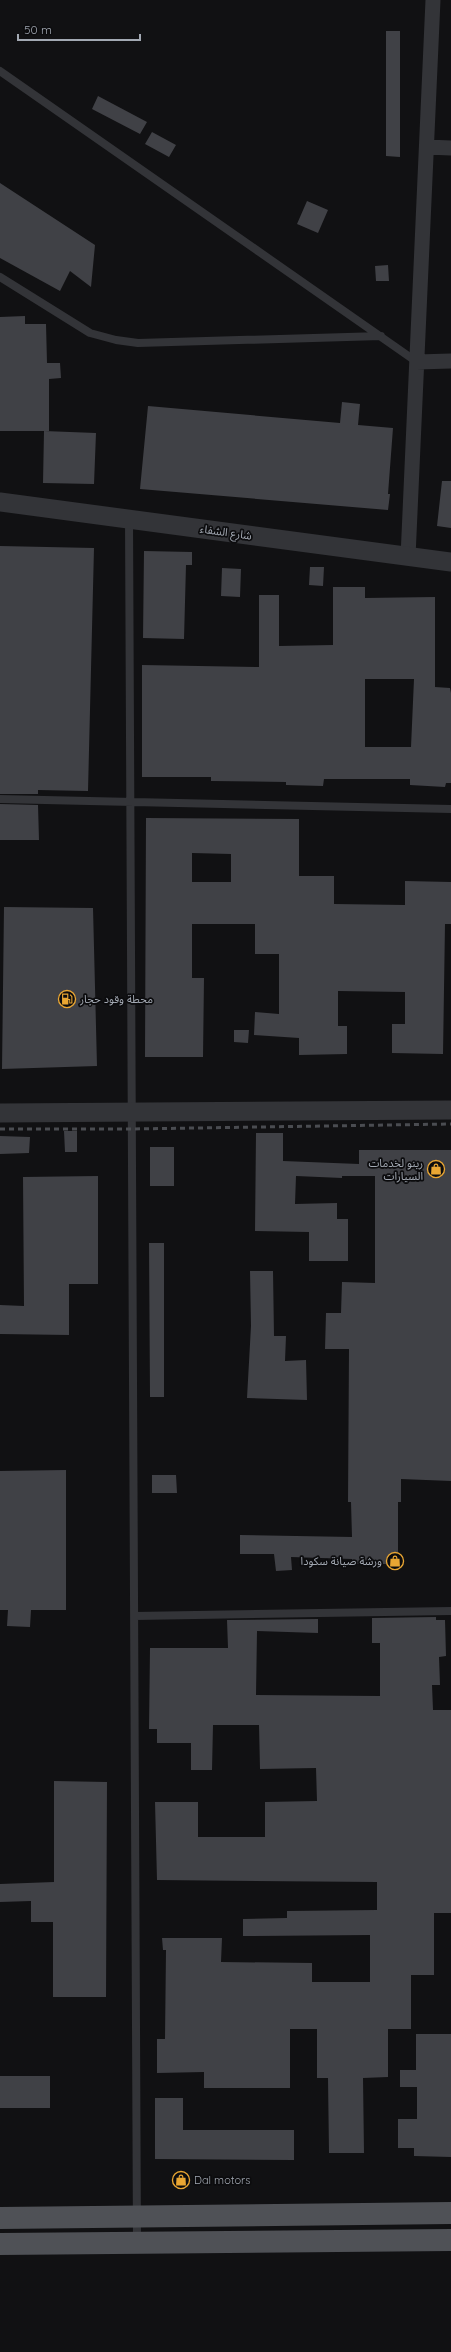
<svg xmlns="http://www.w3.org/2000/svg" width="451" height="2352" viewBox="0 0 451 2352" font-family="Quicksand,'Noto Sans Arabic',sans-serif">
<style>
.building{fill:#404146;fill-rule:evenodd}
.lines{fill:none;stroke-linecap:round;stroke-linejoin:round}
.service{stroke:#333438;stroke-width:8}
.minor{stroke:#333438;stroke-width:15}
.tertiary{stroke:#333438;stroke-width:19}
.primary{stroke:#4f5156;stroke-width:22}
.rail{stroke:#4a4c51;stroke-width:3;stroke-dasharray:5 4;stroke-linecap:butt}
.labels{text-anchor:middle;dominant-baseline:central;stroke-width:3.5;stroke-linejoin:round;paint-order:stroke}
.street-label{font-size:11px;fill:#a3a9b3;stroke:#0c0c0e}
.poi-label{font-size:11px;fill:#a3a9b3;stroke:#0c0c0e;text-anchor:start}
</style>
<rect width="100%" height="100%" fill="#111113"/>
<path class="building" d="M386,31H400V157L386,156Z
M98,96L147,122L140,134L92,109Z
M152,132L176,145L169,157L145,144Z
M0,183L95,245L91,287L70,271L60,291L0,258Z
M307,201L328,210L318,233L297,224Z
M388,265L389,281H376L375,266Z
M25,316V324H46L47,363H60L61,378L49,379V431H0V317Z
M342,402L360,404L358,425L393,428L388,494H390L388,510L140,489L148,406L340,423Z
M44,431L96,433L94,484L43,483Z
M442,481H451V528L437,526Z
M0,546L94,548L88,791L38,790V794H0Z
M144,551L192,552V565H186L184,639L143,638Z
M310,567H324L323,586L309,585Z
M222,568L241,569L240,597L221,596Z
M333,587H365V598L435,597V687L450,688L451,693V783H446L445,787L410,785V779H324L323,786L286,785V782L211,781V777H142V665L259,667V595H279V646L333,645ZM365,679H414L411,747H365Z
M0,804L38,805L39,840H0Z
M146,818L299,819V876H334V904L405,905V881L451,882V924H445L443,1054L392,1053V1024H405V992L338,991V1026H347V1054L299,1055V1038L254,1035L255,1012L279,1014V954H255V924H192V978H204L203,1057H145ZM192,853L231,854V882H192Z
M4,907L93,908L97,1066L2,1069Z
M234,1030H249L248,1043L234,1042Z
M64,1131H77V1152H65Z
M256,1133H283V1161L359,1164V1150H451V1481L401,1479V1502H398V1564H352V1559L291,1557L292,1570L276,1571L274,1554H240V1535L352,1537L351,1502H348L349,1349H325L326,1313H341L342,1282L375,1283V1176H342V1178L296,1176L295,1204L337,1203V1219H348V1261H309V1232L255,1231Z
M0,1136L30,1137L29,1153L0,1154Z
M150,1147H174V1186H150Z
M98,1176V1284H69V1335L0,1334V1305L24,1306L23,1177Z
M149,1243H164V1397H150Z
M250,1271H273L274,1336H286L285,1361L306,1360L307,1400L247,1398L251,1326Z
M66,1470V1610H31L30,1627L7,1626L8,1610H0V1471Z
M152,1475H176L177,1493H152Z
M436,1617V1620H445L446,1656L439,1657L440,1685H432L433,1710H451V1913H434V1975H411V2029H388V2077L363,2078L364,2153H329L328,2078H317V2029H290V2088H204V2072L157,2073V2039H165L166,1950H163L162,1938H222L221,1962L312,1963V1982H370V1935L243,1936V1919L287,1918V1911L377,1910V1882L157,1880L155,1802H198V1837H265V1802L317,1801L316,1768L260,1769L259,1725H213L212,1770H191V1743H157V1729H149L150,1648H228L227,1620L318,1619V1633L257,1631L256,1695L380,1696V1643H372V1618Z
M54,1781L107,1782L106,1997H53V1922H31V1901L0,1902V1884L54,1882Z
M416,2034H451V2157L414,2156V2148H398V2119H417V2087H400V2070H416Z
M0,2076H50V2108H0Z
M155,2098H183V2130H294V2160L155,2159Z"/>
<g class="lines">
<path class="service" d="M0,71L417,362
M0,277L90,333L116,340L138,343L381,336
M129,519L137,2242
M0,799L451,809
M135,1616L451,1611"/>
<path class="minor" d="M427,147L451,148
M417,362L451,361
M408,557L433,0"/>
<path class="tertiary" d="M0,502L451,562
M0,1113L451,1110"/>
<path class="primary" d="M0,2218L451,2213
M0,2244L451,2240"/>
<path class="rail" d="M0,1129H131L451,1124"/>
</g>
<defs>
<g id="fuel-ring" transform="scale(0.9)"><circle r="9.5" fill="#0c0c0e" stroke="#e9a633" stroke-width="1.5"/><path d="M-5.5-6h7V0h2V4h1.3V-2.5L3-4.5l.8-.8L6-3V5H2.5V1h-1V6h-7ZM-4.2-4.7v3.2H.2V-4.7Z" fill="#e9a633"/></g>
<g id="shop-ring" transform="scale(0.9)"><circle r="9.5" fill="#0c0c0e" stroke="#e9a633" stroke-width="1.5"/><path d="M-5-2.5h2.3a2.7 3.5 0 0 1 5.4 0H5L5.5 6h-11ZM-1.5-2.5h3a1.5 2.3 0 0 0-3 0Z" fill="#e9a633"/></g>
</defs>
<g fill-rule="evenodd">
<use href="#fuel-ring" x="67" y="999"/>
<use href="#shop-ring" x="436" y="1169"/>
<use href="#shop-ring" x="395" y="1561"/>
<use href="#shop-ring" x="181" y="2180"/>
</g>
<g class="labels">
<g class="street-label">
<text transform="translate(226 532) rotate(8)">شارع الشفاء</text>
</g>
<g class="poi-label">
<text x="80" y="999">محطة وقود حجار</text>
<text x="423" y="1163" text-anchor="end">رينو لخدمات<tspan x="423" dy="13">السيارات</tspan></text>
<text x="382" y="1561" text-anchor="end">ورشة صيانة سكودا</text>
<text x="194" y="2180">Dal motors</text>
</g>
</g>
<path d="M18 34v6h122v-6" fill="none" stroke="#a3a9b3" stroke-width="2"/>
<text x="24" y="34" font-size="12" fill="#a3a9b3" stroke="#0c0c0e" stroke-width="3" paint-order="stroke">50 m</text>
</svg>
